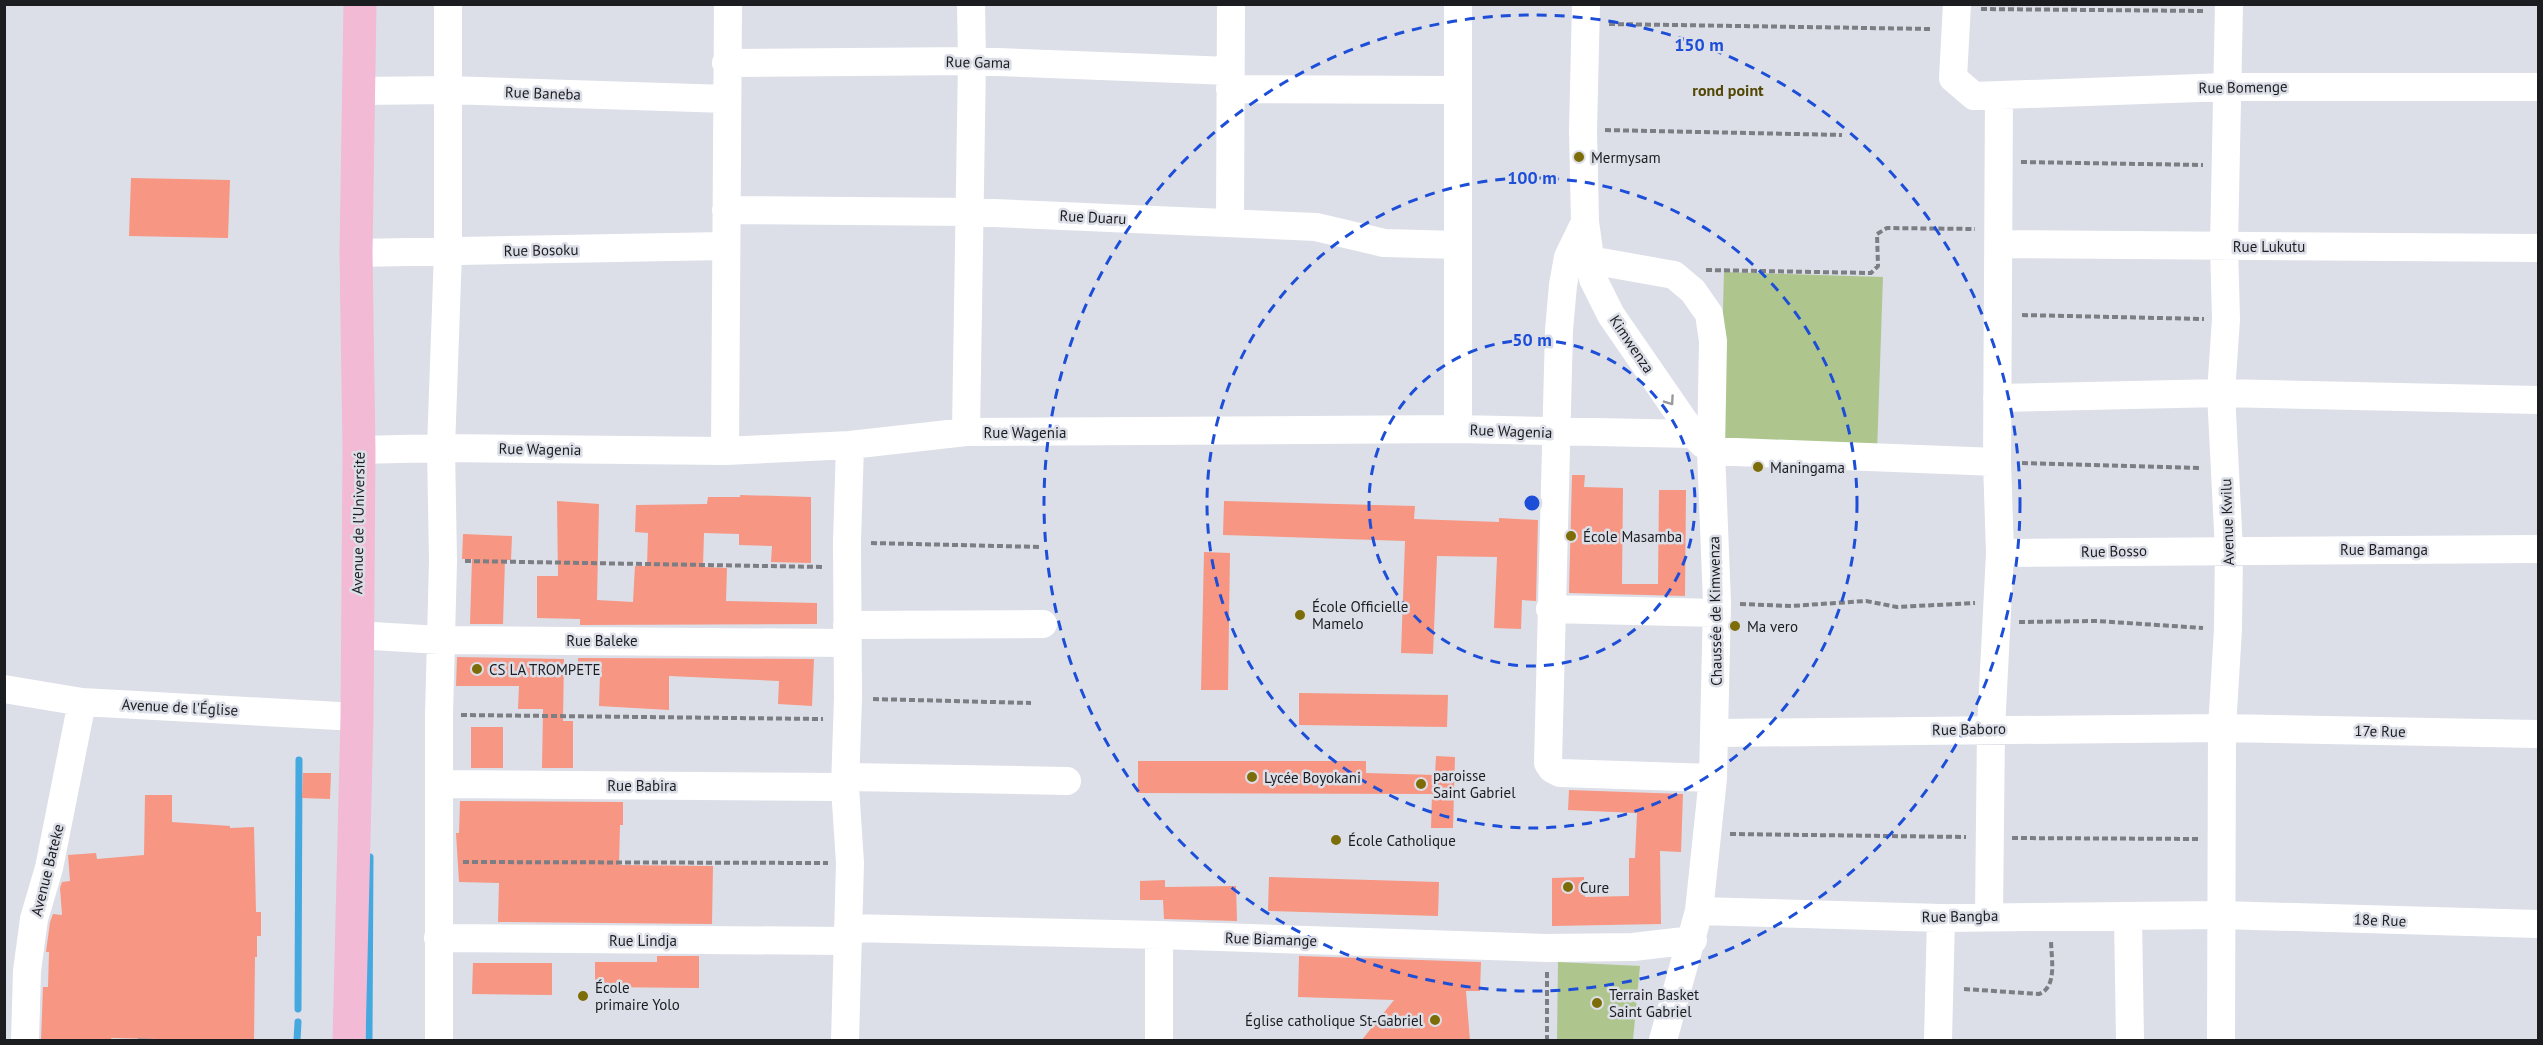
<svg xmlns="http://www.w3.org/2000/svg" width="2543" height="1045" viewBox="0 0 2543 1045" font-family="'PT Sans',sans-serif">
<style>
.green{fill:#aec68e}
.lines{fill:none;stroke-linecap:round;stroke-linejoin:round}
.stream{stroke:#45a9df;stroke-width:7}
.building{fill:#f79682}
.path{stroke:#7c7e84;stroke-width:4;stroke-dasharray:6 3;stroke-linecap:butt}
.minor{stroke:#fff;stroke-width:28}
.major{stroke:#f2bad4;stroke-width:33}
.oneway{stroke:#99999b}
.ring{fill:none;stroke:#1d4ed8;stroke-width:3;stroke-dasharray:10 8}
.poi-dot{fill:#7d6d08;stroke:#dcdfe8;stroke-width:2}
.labels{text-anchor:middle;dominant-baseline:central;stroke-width:5;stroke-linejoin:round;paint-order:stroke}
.street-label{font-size:15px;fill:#1c1d20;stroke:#dcdfe8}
.poi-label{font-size:15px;fill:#1c1d20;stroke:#dcdfe8;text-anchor:start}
.neighbourhood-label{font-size:16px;font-weight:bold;fill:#524704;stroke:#dcdfe8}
.centre{fill:#1d4ed8;stroke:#dcdfe8;stroke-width:3}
.ring-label{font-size:18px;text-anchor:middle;font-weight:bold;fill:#1d4ed8;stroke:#dcdfe8;stroke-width:5;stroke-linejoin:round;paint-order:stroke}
</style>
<rect width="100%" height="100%" fill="#dcdfe8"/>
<path class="green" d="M1724,272L1883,277L1877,453L1719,449Z
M1558,962L1640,966L1633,1040H1557Z"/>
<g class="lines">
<path class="stream" d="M298,1009L299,760
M141,1040H148
M297,1040L298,1022
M369,1040L370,857"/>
</g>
<path class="building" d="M131,178L230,180L228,238L129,236Z
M1572,475H1585L1584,487L1623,488L1622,584H1658L1659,490H1686L1685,596L1569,593Z
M740,495L811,497V563L771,562L772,546L739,545V534L704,533L703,567L727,568L726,601L817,603V624L580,625V619L537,618V576H558L557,501L599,504L597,600L633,602L635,566H647L648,533L635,532L636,505L707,504L708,497H740Z
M1224,501L1415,506L1414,519L1499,522V518L1538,520L1536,601L1522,600L1521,629L1494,628L1497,557L1437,556L1433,654L1401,653L1405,541L1223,535Z
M463,534L512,536L511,560H505L503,624H470L472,559H462Z
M1204,552L1230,553L1228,690H1201Z
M457,657L564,659L563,721H573V768H542L543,709H518L519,686H456Z
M578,658L814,659L812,706L778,704L779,681L669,676V710L599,706L600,675L577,674Z
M1299,693L1448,695L1447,727L1299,725Z
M471,727H503V768H471Z
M1436,756L1455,757L1453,828H1431L1432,794L1138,793V761H1366V773L1435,775Z
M303,773H331L330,799L302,798Z
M1569,790L1683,794L1681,852L1660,851L1661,924L1552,926V878L1584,877L1585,897L1629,896V858H1635L1637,813L1568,810Z
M145,795H172V822L230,826V828L254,827L256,912H261V936H257V957H255L254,1041L111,1038L112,1041H41L43,987H48L49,952H46L50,922L53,914L62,915L60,888L62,882L70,881L68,855L96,853L97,859L144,855Z
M460,801L623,802V825H620L619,865L713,866L712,924L498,922L499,883L459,882L456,833H459Z
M1269,877L1439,882L1438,916L1268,911Z
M1165,880V887L1236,886L1237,921L1164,919L1163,900H1140V881Z
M657,956H699V988L595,987V962H657Z
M1299,956L1481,962L1480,991H1466L1470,1041H1361L1394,1000L1298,997Z
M473,963H552V995L472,994Z"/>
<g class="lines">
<path class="path" d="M1981,9L2204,11
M1609,24L1932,29
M1605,130L1842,135
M2021,162L2203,165
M1706,270L1871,273L1878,266L1877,234L1887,228L1975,229
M2022,315L2204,319
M2022,463L2200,468
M871,543L1041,547
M465,561L824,567
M1740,604L1791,606L1866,601L1897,607L1975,603
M2019,622L2097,621L2203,628
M873,699L1031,703
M461,715L823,719
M1730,834L1966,837
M2012,838L2200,839
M463,862L828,863
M1547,972V1040
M1964,989L2039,994C2058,987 2051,957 2051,940"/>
<path class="minor" d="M1586,4L1583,130L1585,222L1593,279L1611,315L1693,434L1703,444
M1957,4L1953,78L1974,96L2227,87H2538
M726,63L972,61L1230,71
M1230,89L1456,90
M359,91L448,90L727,99
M726,210L970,212L1316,227L1384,243L1458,245
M1585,222L1568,257L1563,285L1559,330L1548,763L1552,769L1560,773L1713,778
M1230,223L1231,4
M1999,244L2538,248
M356,253L725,246
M1590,260L1674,275L1693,291L1709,314L1713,341L1711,451L1717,603L1713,778L1699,911L1663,1040
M1997,398L2221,393L2538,400
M1458,429V4
M966,432L972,61L971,4
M359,450L441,448L725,451L850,445L966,432L1458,429L1693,434
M725,451L728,4
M1711,451L1997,462
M2000,553L2538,549
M1550,609L1717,613
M847,625L1043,624
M356,635L440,640L847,643
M4,689L82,702L357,717
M1716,733L2222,728L2538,734
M847,777L1067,781
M439,784L845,787
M1699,911L1941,918L2221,915L2538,924
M1989,916L1991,729L2000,553L1997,462L1999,96
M2128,917L2130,1040
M848,928L1159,935L1547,948L1633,947L1693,940
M438,938L848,941
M25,1040L27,971L34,919L49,868L82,702
M439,1040V715L443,561L441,448L448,252V4
M845,1040L850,863L845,787L848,698L847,542L850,445
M1159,1040V935
M1938,1040L1941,918
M2221,1040L2222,728L2228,629L2229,550L2221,393L2226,319L2224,246L2229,4"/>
<path class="major" d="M349,1040L357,717L359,450L356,253L360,4"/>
</g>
<defs><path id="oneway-chevron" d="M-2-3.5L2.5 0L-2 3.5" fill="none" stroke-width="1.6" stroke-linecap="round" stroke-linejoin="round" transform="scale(1.5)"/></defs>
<use class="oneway" href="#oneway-chevron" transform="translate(1670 401) rotate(55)"/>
<g class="ring">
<circle cx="1532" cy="503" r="163"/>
<circle cx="1532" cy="503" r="325"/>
<circle cx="1532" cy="503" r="488"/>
</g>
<g class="poi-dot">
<circle cx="1579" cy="157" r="6"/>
<circle cx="1758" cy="467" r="6"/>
<circle cx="1571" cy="536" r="6"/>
<circle cx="1300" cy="615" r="6"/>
<circle cx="1735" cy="626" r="6"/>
<circle cx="477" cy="669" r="6"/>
<circle cx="1252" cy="777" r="6"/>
<circle cx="1421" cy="784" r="6"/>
<circle cx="1336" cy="840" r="6"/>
<circle cx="1568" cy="887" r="6"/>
<circle cx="583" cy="996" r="6"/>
<circle cx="1597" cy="1003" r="6"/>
<circle cx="1435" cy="1020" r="6"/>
</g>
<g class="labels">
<g class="street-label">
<text transform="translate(978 62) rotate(1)">Rue Gama</text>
<text transform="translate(2243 87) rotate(-1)">Rue Bomenge</text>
<text transform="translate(543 93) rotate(2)">Rue Baneba</text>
<text transform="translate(1093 217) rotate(3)">Rue Duaru</text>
<text x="2269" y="246">Rue Lukutu</text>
<text transform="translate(541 250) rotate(-1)">Rue Bosoku</text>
<text transform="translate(1632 344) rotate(56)">Kimwenza</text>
<text transform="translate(1511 431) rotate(2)">Rue Wagenia</text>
<text x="1025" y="432">Rue Wagenia</text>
<text transform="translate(540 449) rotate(1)">Rue Wagenia</text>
<text transform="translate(2227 522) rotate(-92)">Avenue Kwilu</text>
<text transform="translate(358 523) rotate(-89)">Avenue de l’Université</text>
<text x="2384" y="549">Rue Bamanga</text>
<text transform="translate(2114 551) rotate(-1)">Rue Bosso</text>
<text transform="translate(1715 611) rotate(-91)">Chaussée de Kimwenza</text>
<text x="602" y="640">Rue Baleke</text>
<text transform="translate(180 707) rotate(3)">Avenue de l'Église</text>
<text transform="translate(1969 729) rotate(-1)">Rue Baboro</text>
<text transform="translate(2380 731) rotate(1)">17e Rue</text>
<text x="642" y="785">Rue Babira</text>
<text transform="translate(47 870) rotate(-76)">Avenue Bateke</text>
<text transform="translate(1960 916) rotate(-1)">Rue Bangba</text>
<text transform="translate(2380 920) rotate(2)">18e Rue</text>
<text transform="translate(1271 939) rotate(2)">Rue Biamange</text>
<text x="643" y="940">Rue Lindja</text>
</g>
<g class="poi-label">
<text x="1591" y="157">Mermysam</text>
<text x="1770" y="467">Maningama</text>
<text x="1583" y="536">École Masamba</text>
<text x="1312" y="606">École Officielle<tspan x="1312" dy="17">Mamelo</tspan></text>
<text x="1747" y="626">Ma vero</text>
<text x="489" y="669">CS LA TROMPETE</text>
<text x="1433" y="775">paroisse<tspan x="1433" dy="17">Saint Gabriel</tspan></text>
<text x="1264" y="777">Lycée Boyokani</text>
<text x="1348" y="840">École Catholique</text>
<text x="1580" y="887">Cure</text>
<text x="595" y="987">École<tspan x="595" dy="17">primaire Yolo</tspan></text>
<text x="1609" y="994">Terrain Basket<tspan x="1609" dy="17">Saint Gabriel</tspan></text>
<text x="1423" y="1020" text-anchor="end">Église catholique St-Gabriel</text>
</g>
<g class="neighbourhood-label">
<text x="1728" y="90">rond point</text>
</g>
</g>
<circle cx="1532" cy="503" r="9" class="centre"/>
<g class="ring-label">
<text x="1699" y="51">150 m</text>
<text x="1532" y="184">100 m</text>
<text x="1532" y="346">50 m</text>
</g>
<rect width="2543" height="1045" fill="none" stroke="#1c1d20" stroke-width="12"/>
</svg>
